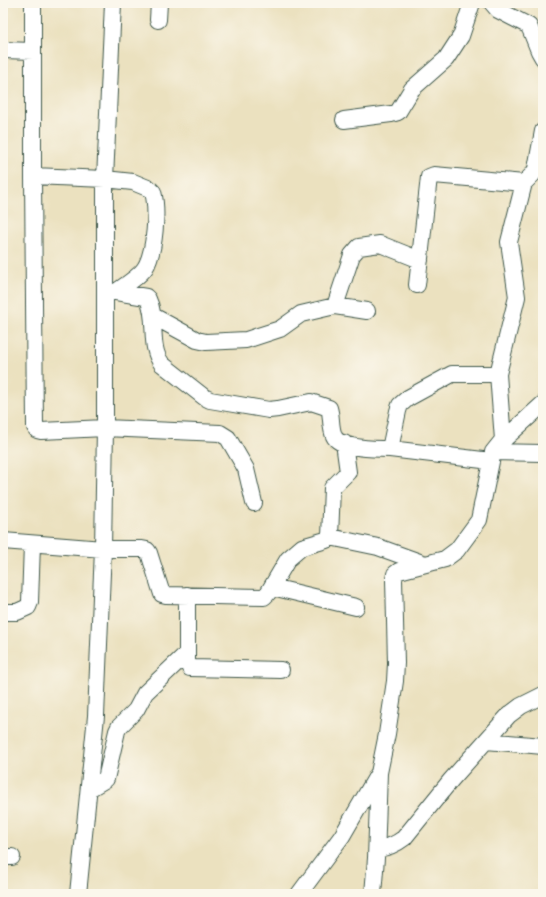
<svg xmlns="http://www.w3.org/2000/svg" width="546" height="897" viewBox="0 0 546 897" font-family="Kalam,sans-serif">
<style>
.lines{fill:none;stroke-linecap:round;stroke-linejoin:round}
.street-casing{stroke:#3e5649;stroke-width:18}
.street{stroke:#fff;stroke-width:16}
</style>
<rect width="100%" height="100%" fill="#fbf7ec"/>
<filter id="ink" filterUnits="userSpaceOnUse"><feTurbulence type="fractalNoise" baseFrequency=".025" numOctaves="2"/><feDisplacementMap in="SourceGraphic" scale="8" xChannelSelector="R" yChannelSelector="G"/><feConvolveMatrix kernelMatrix="1 2 1 2 8 2 1 2 1" color-interpolation-filters="sRGB"/></filter>
<filter id="wash" filterUnits="userSpaceOnUse"><feTurbulence type="fractalNoise" baseFrequency=".012" numOctaves="4" result="noise"/><feDisplacementMap in="SourceGraphic" scale="16" xChannelSelector="R" yChannelSelector="G"/><feGaussianBlur stdDeviation="0.9" result="paint"/><feColorMatrix in="noise" values="0 0 0 0 0 0 0 0 0 0 0 0 0 0 0 0 0 1.4 0 .05"/><feComposite in="paint" operator="in"/></filter>
<g filter="url(#wash)">
<rect width="100%" height="100%" fill="#ebe1bf"/>
</g>
<g filter="url(#ink)">
<g class="lines">
<g class="street-casing">
<path id="street" d="M33,3V176L35,427L37,430L41,431L105,428L220,433L228,438L246,469L254,503
M492,3L498,10L529,26L539,51L543,58
M158,20L159,3
M3,50L33,51
M344,120L391,114L398,112L412,89L446,59L461,36L472,3
M33,176L105,179L133,182L150,189L153,192C158,210 155,252 145,268C139,277 124,286 116,292
M417,285L429,177L434,175L524,183
M105,292H116L146,297L148,299C158,319 148,346 162,364L204,397L210,400L269,410L278,409L311,402L329,408C332,417 330,427 334,436C339,449 378,449 390,449L398,411L400,405L408,398L452,374H498
M335,306L352,255L359,247L380,244L420,260
M153,316L197,340L206,342L246,340L280,329L301,314L335,306L367,311
M503,440L498,374L517,297L509,242L524,183L533,174L536,169L543,131
M390,449L491,461
M493,452L543,453
M330,537L378,547L425,564
M3,541L103,549H142L147,550L149,553L162,594L166,595L264,597L268,593L288,559L302,547L326,540L329,539L330,537L332,488L348,472L344,443
M272,587L356,607
M187,595V661L190,668L281,670
M3,612H17L28,607L30,602L32,544
M486,741L543,746
M89,789L106,779L117,731L119,727L136,710L145,693L187,653
M377,849C388,848 395,845 404,838L451,780L509,715L521,706L543,695
M3,857H12
M78,894L96,716L103,549L105,428V179L113,3
M299,894L342,836L378,774
M373,894L376,858L379,773L387,734L395,681L396,663L394,579L395,574L399,571L445,559L457,550L479,520L493,452L501,442L543,404"/>
</g>
<use href="#street" class="street"/>
</g>
</g>
<rect width="546" height="897" fill="none" stroke="#fbf7ec" stroke-width="16"/>
</svg>
